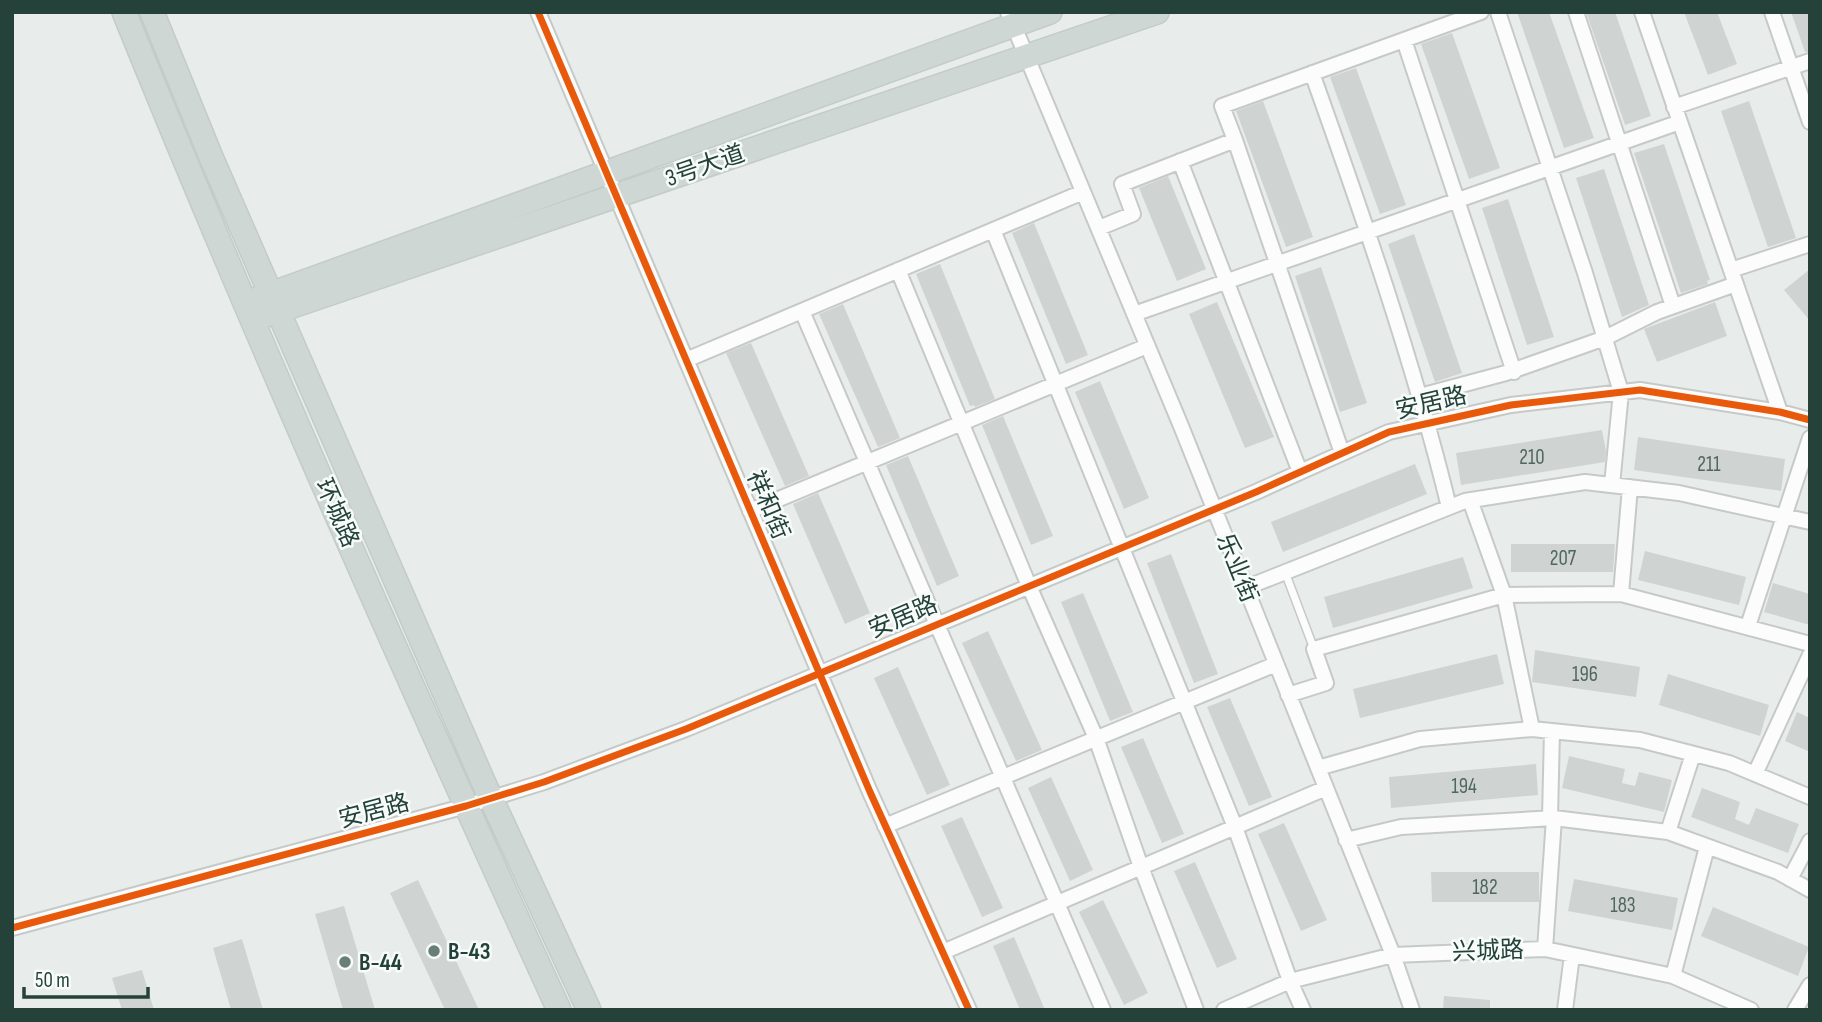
<svg xmlns="http://www.w3.org/2000/svg" width="1822" height="1022" viewBox="0 0 1822 1022" font-family="'Sofia Sans Condensed','Noto Sans SC',sans-serif">
<style>
.building{fill:#cfd4d2}
.lines{fill:none;stroke-linecap:round;stroke-linejoin:round}
.service-casing{stroke:#c5cac8;stroke-width:10}
.minor-casing{stroke:#c5cac8;stroke-width:18}
.primary-casing{stroke:#c3ccc9;stroke-width:26}
.service{stroke:#fcfcfc;stroke-width:7}
.minor{stroke:#fcfcfc;stroke-width:14}
.primary{stroke:#cfd7d5;stroke-width:23}
.cycleway-casing{stroke:#f7fbf9;stroke-width:11}
.cycleway{stroke:#e8590c;stroke-width:7}
.poi-dot{fill:#697e78;stroke:#f7fbf9;stroke-width:2.5}
.labels{text-anchor:middle;dominant-baseline:central;stroke-width:5;stroke-linejoin:round;paint-order:stroke}
.number-label{font-size:21px;fill:#506761}
.street-label{font-size:24px;fill:#24423a;stroke:#f7fbf9}
.poi-label{font-size:24px;font-weight:bold;fill:#24423a;stroke:#f7fbf9;text-anchor:start}
</style>
<rect width="100%" height="100%" fill="#e8edeb"/>
<path class="building" d="M1517,12H1549L1594,138L1564,148Z
M1586,12H1615L1651,116L1625,125Z
M1684,12H1717L1737,64L1708,75Z
M1791,12H1810V52H1805Z
M1452,33L1500,168L1469,179L1421,44Z
M1356,68L1406,205L1380,214L1330,77Z
M1263,101L1313,237L1286,247L1236,111Z
M1749,101L1796,238L1768,247L1721,111Z
M1664,144L1710,280L1707,281L1708,284L1681,293L1634,153Z
M1604,169L1649,305L1622,317L1576,178Z
M1168,176L1206,269L1177,281L1139,188Z
M1508,199L1554,337L1527,345L1482,208Z
M1034,223L1088,355L1066,364L1012,233Z
M1414,234L1462,373L1435,382L1388,244Z
M940,264L995,399L975,407L974,405L970,406L916,274Z
M1321,267L1367,403L1340,412L1295,276Z
M1810,269V321L1784,290Z
M1217,302L1274,437L1245,448L1189,314Z
M1715,302L1727,336L1657,362L1644,329Z
M843,304L900,438L878,447L819,314Z
M751,343L809,476L785,486L726,353Z
M1100,381L1149,498L1124,509L1075,392Z
M1003,416L1053,536L1031,545L982,425Z
M1602,430L1606,451L1605,462L1461,485L1456,453Z
M1638,437L1785,459L1781,491L1634,470Z
M908,456L959,576L937,586L886,465Z
M1415,464L1427,494L1283,552L1271,522Z
M818,493L870,613L845,624L793,504Z
M1511,544H1615L1613,572H1511Z
M1645,551L1746,577L1739,605L1638,580Z
M1171,554L1218,674L1194,683L1147,563Z
M1463,557L1473,588L1333,628L1324,597Z
M1773,583L1810,594V625L1764,612Z
M1083,593L1133,712L1110,721L1061,602Z
M988,631L1042,750L1016,761L962,643Z
M1535,650L1640,667L1636,697L1532,682Z
M1497,654L1504,684L1360,718L1353,689Z
M898,667L950,785L927,795L874,678Z
M1668,674L1769,705L1760,736L1659,705Z
M1230,698L1272,797L1249,806L1207,707Z
M1797,712L1810,718V752L1785,741Z
M1143,738L1184,834L1162,843L1121,747Z
M1569,756L1625,769L1622,783L1635,786L1639,772L1672,780L1664,812L1562,788Z
M1536,764L1538,795L1391,808L1389,777Z
M1051,777L1093,870L1070,881L1028,788Z
M1702,788L1740,802L1735,819L1749,825L1756,808L1799,824L1788,853L1691,817Z
M962,817L1003,908L982,917L941,826Z
M1284,823L1327,920L1301,931L1258,834Z
M1195,862L1237,959L1217,968L1174,871Z
M1431,872H1539V902H1432Z
M1574,879L1678,898L1672,930L1568,911Z
M418,880L479,1010H445L390,893Z
M1103,900L1148,993L1124,1005L1079,912Z
M344,906L375,1010H343L315,914Z
M1713,907L1809,947L1798,976L1701,936Z
M1014,937L1045,1010H1020L993,946Z
M242,939L263,1010H231L213,948Z
M142,970L154,1010H122L112,978Z
M1444,996L1490,1000V1010H1443Z"/>
<g class="lines">
<g class="service-casing">
<path id="service" d="M1285,572L1314,649"/>
</g>
<g class="minor-casing">
<path id="minor" d="M538,12L870,792L969,1010
M1008,12L1181,426L1393,955L1412,1010
M1498,12L1585,273L1621,392L1612,485
M1576,12L1673,306
M1642,12L1780,412
M1772,12L1810,122
M1404,40L1514,372
M1312,73C1363,216 1413,360 1449,507
M1674,107L1810,61
M1235,140L1342,453
M1180,161L1300,472
M1099,228L1133,214L1122,184L1235,140L1222,106L1481,12
M993,230L1235,827L1290,981L1303,1010
M898,270L1029,586L1096,738L1141,867L1196,1010
M1731,270L1810,244
M802,311L1103,1010
M1134,314L1680,122
M686,360L1083,192
M1420,396L1506,373L1605,338L1657,312L1736,284
M1470,500L1504,595L1532,729
M750,511L1147,346
M1245,588L1465,501L1585,482L1679,493L1810,522
M1621,594L1630,487
M1748,626L1810,438
M1288,695L1326,683L1314,649L1504,595L1621,594L1810,644
M1318,768L1420,739L1532,729L1640,740L1729,763L1810,797
M1755,774L1810,655
M1550,818L1552,731
M885,826L1276,664
M1668,832L1693,754
M1346,840L1401,827L1554,818L1668,832L1778,872L1810,890
M1790,879L1810,841
M12,928L466,806L544,782L686,729L1256,492L1389,432L1511,405L1640,390L1780,412L1810,420
M1545,949L1554,818
M943,952L1326,788
M1673,976L1707,847
M1224,1010L1290,981L1393,955L1545,949L1673,976L1751,1010
M1565,1010L1572,955
M1795,1010L1810,985"/>
</g>
<g class="primary-casing">
<path id="primary" d="M124,12C260,348 408,680 559,1010
M152,12L211,157L483,781L589,1010
M257,299L1050,12
M266,315L1157,12"/>
</g>
<use href="#service" class="service"/>
<use href="#minor" class="minor"/>
<use href="#primary" class="primary"/>
<g class="cycleway-casing">
<path id="cycleway" d="M538,12L870,792L969,1010
M12,928L466,806L544,782L686,729L1256,492L1389,432L1511,405L1640,390L1780,412L1810,420"/>
</g>
<use href="#cycleway" class="cycleway"/>
</g>
<g class="poi-dot">
<circle cx="434" cy="951" r="7"/>
<circle cx="345" cy="962" r="7"/>
</g>
<g class="labels">
<g class="number-label">
<text x="1532" y="457">210</text>
<text x="1709" y="464">211</text>
<text x="1563" y="558">207</text>
<text x="1585" y="674">196</text>
<text x="1464" y="786">194</text>
<text x="1485" y="887">182</text>
<text x="1623" y="905">183</text>
</g>
<g class="street-label">
<text transform="translate(705 166) rotate(-19)">3号大道</text>
<text transform="translate(1431 403) rotate(-13)">安居路</text>
<text transform="translate(768 505) rotate(67)">祥和街</text>
<text transform="translate(337 513) rotate(66)">环城路</text>
<text transform="translate(1237 568) rotate(68)">乐业街</text>
<text transform="translate(903 617) rotate(-23)">安居路</text>
<text transform="translate(374 811) rotate(-15)">安居路</text>
<text transform="translate(1488 951) rotate(-2)">兴城路</text>
</g>
<g class="poi-label">
<text x="448" y="951">B-43</text>
<text x="359" y="962">B-44</text>
</g>
</g>
<rect width="1822" height="1022" fill="none" stroke="#24423a" stroke-width="28"/>
<path d="M24 987v10h124v-10" fill="none" stroke="#24423a" stroke-width="3.5"/>
<text x="35" y="987" font-size="21" fill="#24423a" stroke="#f7fbf9" stroke-width="5" paint-order="stroke">50 m</text>
</svg>
